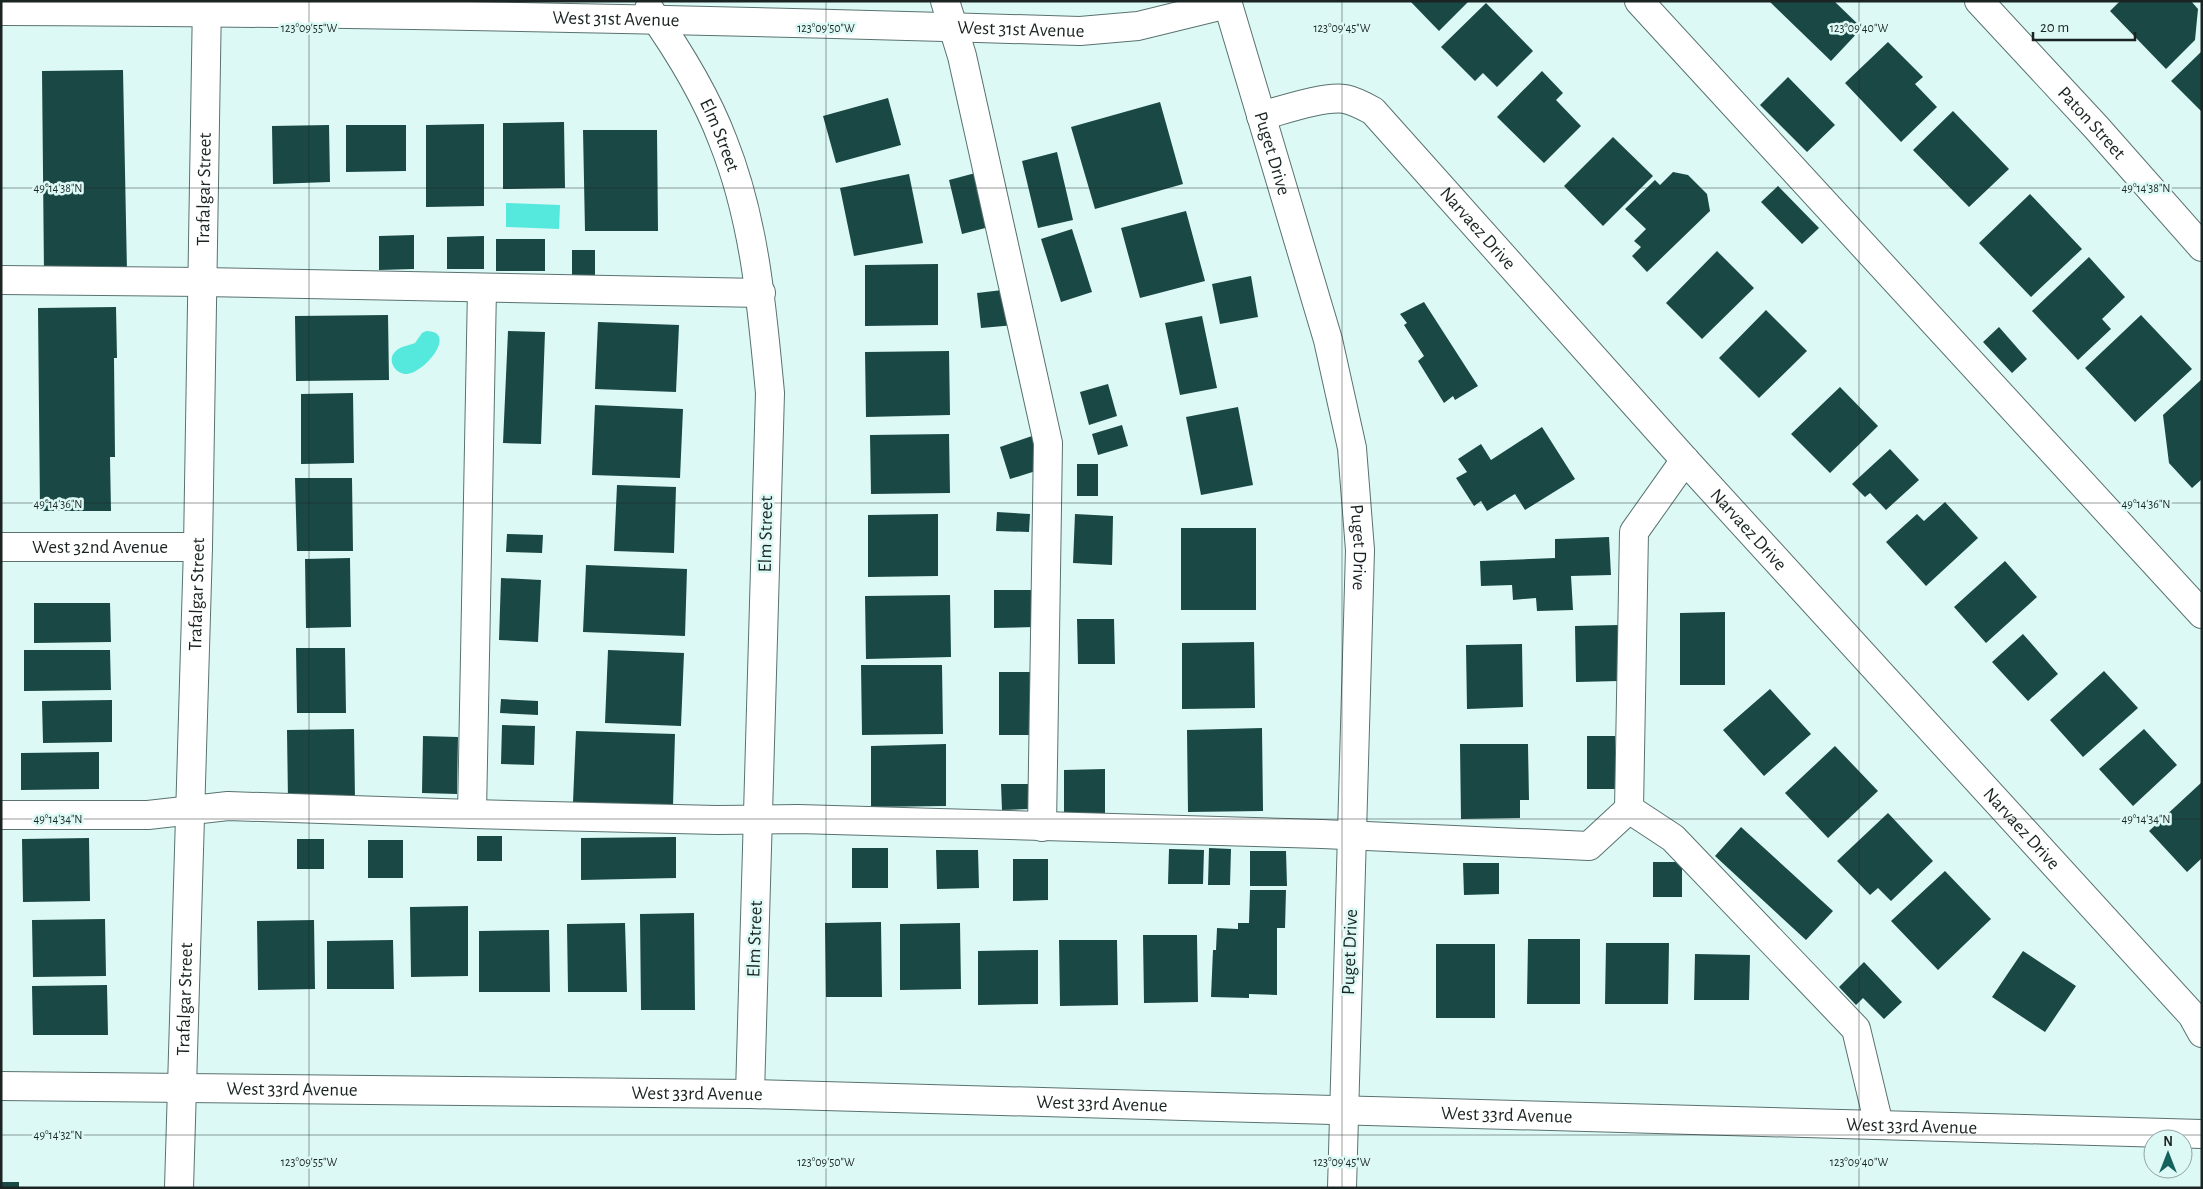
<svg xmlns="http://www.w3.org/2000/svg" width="2203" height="1189" viewBox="0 0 2203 1189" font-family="'Alegreya Sans',sans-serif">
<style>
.water{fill:#55e8dc}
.building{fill:#1a4844}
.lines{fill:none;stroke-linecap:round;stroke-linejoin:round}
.minor-casing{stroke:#59726f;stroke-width:30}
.minor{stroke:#fff;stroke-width:28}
.ticks{fill:none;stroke:#1a2523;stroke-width:1;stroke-opacity:0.45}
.labels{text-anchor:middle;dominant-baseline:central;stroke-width:5;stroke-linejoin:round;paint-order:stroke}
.street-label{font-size:19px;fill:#1a2523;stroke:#ddf9f6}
.ticks-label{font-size:12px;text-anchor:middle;fill:#1a2523;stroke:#ddf9f6;stroke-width:5;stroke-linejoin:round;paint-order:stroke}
</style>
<rect width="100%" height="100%" fill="#ddf9f6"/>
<path class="water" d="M506,203L560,205L559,229L506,227Z
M426,331C458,331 426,372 407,374C397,375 387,362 394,353C399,346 408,346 415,343L422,333Z"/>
<path class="building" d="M1410,1H1469L1439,31Z
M1769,1H1834L1862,28L1831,61Z
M2120,1H2191L2198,9L2195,40L2166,69L2110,11Z
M1486,3L1533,51L1497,87L1483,73L1475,81L1441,47Z
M1888,42L1923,77L1915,84L1937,107L1901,142L1845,83Z
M2202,51V112L2171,81Z
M123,70L127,272L44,273L42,71Z
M1542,71L1563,93L1556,100L1581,126L1544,163L1497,117Z
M1788,77L1835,125L1807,152L1760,105Z
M888,98L901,145L836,163L823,116Z
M1160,102L1183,184L1095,209L1071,127Z
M1953,111L2009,169L1969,207L1913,150Z
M564,122L565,188L503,189V123Z
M484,124V206L426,207V125Z
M329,125L330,182L273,184L272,126Z
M346,125H406V171L346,172Z
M583,130H657L658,231H585Z
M1613,137L1653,176L1603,226L1564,186Z
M1057,152L1073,220L1038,228L1022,161Z
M983,171L997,225L962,234L949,180Z
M1673,172L1688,175L1707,194L1710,211L1647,272L1632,256L1641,247L1634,241L1646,229L1625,209L1655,180L1660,185Z
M909,174L923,243L854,256L840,188Z
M1778,186L1819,228L1802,244L1761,202Z
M2030,194L2082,249L2031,297L1979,243Z
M1186,211L1205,281L1140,298L1121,228Z
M1072,229L1092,292L1061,302L1041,239Z
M414,235V269L379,270V236Z
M484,236V269H447V237Z
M496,239H545V271H496Z
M572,250H595V277H572Z
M1717,251L1754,288L1702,339L1666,303Z
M2089,257L2125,297L2102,319L2111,329L2078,360L2032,311Z
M938,264V325L865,326V265Z
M1251,276L1258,317L1220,324L1212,284Z
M1011,289L1015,325L981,328L977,293Z
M1424,302L1478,386L1455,400L1453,396L1444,403L1418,361L1424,356L1404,325L1407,323L1400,314Z
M116,307L117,358H114L115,457H110L111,511H40L38,308Z
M1766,310L1807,351L1759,398L1719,358Z
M388,315L389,380L296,381L295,316Z
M2141,315L2192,369L2135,422L2085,368Z
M1202,316L1217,388L1180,395L1165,323Z
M598,322L679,325L676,392L595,389Z
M1999,327L2027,359L2012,373L1983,342Z
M508,331L545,332L541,444L503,443Z
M949,351L950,415L866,417L865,352Z
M2202,379V479L2192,488L2169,463L2163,415Z
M1108,384L1117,416L1089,425L1080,392Z
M1840,387L1878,426L1830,473L1791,434Z
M353,393L354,463L301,464V394Z
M595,405L683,409L680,478L592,475Z
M1238,407L1253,485L1201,495L1186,417Z
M1122,425L1128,446L1098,455L1092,434Z
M1542,427L1575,479L1525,510L1515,494L1487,511L1481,501L1474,506L1456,478L1467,472L1458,459L1481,444L1491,460Z
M949,434L950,493L871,494L870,435Z
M1032,436L1042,469L1010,479L1000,447Z
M1890,449L1919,480L1886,510L1870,493L1865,497L1852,484Z
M1077,464H1098V496H1077Z
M295,478H352L353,551H297Z
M617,485L676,487L674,553L614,551Z
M1945,502L1978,538L1926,586L1886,542L1917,514L1924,521Z
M997,512L1030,514L1029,532L996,531Z
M938,514V576L868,577V515Z
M1075,514L1113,516L1112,565L1073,563Z
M1181,528H1256V610H1181Z
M507,534L543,535L542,553L506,552Z
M1609,537L1611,575L1571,576L1573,610L1537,611L1536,598L1513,600L1512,585L1481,586L1480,561L1555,558V539Z
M350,558L351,627L306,628L305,559Z
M2005,561L2037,597L1986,643L1954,607Z
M586,565L687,569L685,636L583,632Z
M501,578L541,580L538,642L499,640Z
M994,590H1035V627L994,628Z
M950,595L951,657L866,659L865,596Z
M34,603H110L111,642L34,643Z
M1725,612V685H1680V613Z
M1077,619H1114L1115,664H1078Z
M1618,625L1619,681L1576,682L1575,626Z
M2023,634L2058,674L2028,701L1992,662Z
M1254,642L1255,708L1182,709V643Z
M1522,644L1523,707L1467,709L1466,645Z
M296,648H345L346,713H297Z
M24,650H110L111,690L24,691Z
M608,650L684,653L681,726L605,723Z
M861,665H942L943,734L862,735Z
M2104,671L2138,708L2083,757L2050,720Z
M999,672H1037L1038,735H999Z
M1770,689L1811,734L1764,776L1723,730Z
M501,699L538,701V715L500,713Z
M112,700V742L43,743L42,701Z
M502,725L535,726L534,765L501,764Z
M1262,728L1263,811L1188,812L1187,730Z
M354,729L355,800L288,801L287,730Z
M2144,729L2177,765L2133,806L2099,769Z
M576,731L675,734L673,806L573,802Z
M423,736L458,737L457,794L422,793Z
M1587,736H1615L1616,789H1587Z
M946,744V806L871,807V746Z
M1460,744H1528L1529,800H1520V818L1461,819Z
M1835,746L1878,791L1828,838L1785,793Z
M99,752V789L21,790V753Z
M1105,769V819H1064V770Z
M2202,782V858L2187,872L2149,831Z
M1001,784H1029V809L1002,810Z
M1888,813L1933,861L1891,901L1878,888L1870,895L1837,861Z
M1741,827L1833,911L1806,940L1715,856Z
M477,836H502V861H477Z
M676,837V878L581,880V838Z
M89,838L90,901L23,902L22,839Z
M297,839H324V869H297Z
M368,840H403V878H368Z
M852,848H888V888H852Z
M1209,848L1231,849L1230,885H1208Z
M1169,849L1204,850L1203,884H1168Z
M936,850H978L979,888L937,889Z
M1250,851H1286L1287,886H1250Z
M1013,859H1048V900L1013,901Z
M1653,862H1682V897H1653Z
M1463,863H1499V894L1464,895Z
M1945,871L1991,919L1938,970L1891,921Z
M1250,890H1286L1285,928H1277V995L1249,994V998L1211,997L1213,950H1216L1217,928L1238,929V923H1249Z
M468,906V976L411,977L410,907Z
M694,913L695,1010H641L640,914Z
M105,919L106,976L33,977L32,920Z
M314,920L315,989L258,990L257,921Z
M881,922L882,997H826L825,923Z
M625,923L627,992H568L567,924Z
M960,923L961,989L900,990V924Z
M549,930L550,992H479V931Z
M1143,935H1197L1198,1002L1144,1003Z
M1528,939H1580V1004H1527Z
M393,940L394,989H327V941Z
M1059,940H1117L1118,1005L1060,1006Z
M1606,943H1669L1668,1004H1605Z
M1436,944H1495V1018H1436Z
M1038,950V1004L978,1005V951Z
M2023,951L2076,986L2045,1032L1992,997Z
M1695,954L1750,955L1749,1000H1694Z
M1864,962L1902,1002L1884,1019L1863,998L1856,1005L1839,987Z
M107,985L108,1035H33L32,986Z
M1,1182H19V1188H1Z"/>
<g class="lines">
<g class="minor-casing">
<g id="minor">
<path d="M945,1L962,56L1048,443L1042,827"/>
<path id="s1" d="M1227,1L1328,340L1352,448L1360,550L1342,1188"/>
<path d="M1639,1L2202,614"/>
<path id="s2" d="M1979,1L2096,127L2202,247"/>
<path id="s3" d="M649,9C678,50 705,93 723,141C755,221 762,308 770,393L750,1094"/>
<path id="s4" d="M1,11C361,12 720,20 1080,31L1138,26L1228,4"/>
<path id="s5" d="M1261,116C1283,110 1323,96 1345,99C1355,101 1364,106 1373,111L1685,460L2192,1015L2202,1033"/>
<path d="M1,280L203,282L761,293"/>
<path id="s6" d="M1,547H198"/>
<path d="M1629,809L1673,838L1856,1029L1879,1125"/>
<path d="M472,814L482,288"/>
<path d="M1,815H148L228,806L472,814L717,820L798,819L1322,834L1589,846L1629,809L1634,532L1685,460"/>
<path id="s7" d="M1,1086L750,1094L2202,1134"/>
<path id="s8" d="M179,1188L198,547L207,1"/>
</g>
</g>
<use href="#minor" class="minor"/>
</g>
<path class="ticks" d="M309,1V1188M826,1V1188M1342,1V1188M1859,1V1188M1,188H2202M1,503H2202M1,819H2202M1,1135H2202"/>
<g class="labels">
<g class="street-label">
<text stroke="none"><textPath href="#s4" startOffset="615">West 31st Avenue</textPath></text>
<text stroke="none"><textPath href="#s4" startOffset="1020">West 31st Avenue</textPath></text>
<text stroke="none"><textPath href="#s2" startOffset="166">Paton Street</textPath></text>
<text stroke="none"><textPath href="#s3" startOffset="145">Elm Street</textPath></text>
<text stroke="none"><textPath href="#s1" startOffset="159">Puget Drive</textPath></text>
<text stroke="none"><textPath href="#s8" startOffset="999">Trafalgar Street</textPath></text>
<text stroke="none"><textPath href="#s5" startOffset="274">Narvaez Drive</textPath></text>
<text stroke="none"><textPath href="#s5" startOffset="679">Narvaez Drive</textPath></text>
<text transform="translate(766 534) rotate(-89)">Elm Street</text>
<text stroke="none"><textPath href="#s6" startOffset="99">West 32nd Avenue</textPath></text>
<text stroke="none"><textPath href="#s1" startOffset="564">Puget Drive</textPath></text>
<text stroke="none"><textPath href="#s8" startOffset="594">Trafalgar Street</textPath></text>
<text stroke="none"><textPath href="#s5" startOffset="1084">Narvaez Drive</textPath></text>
<text transform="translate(755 939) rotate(-88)">Elm Street</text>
<text transform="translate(1350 952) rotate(-88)">Puget Drive</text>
<text stroke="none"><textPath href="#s8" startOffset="189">Trafalgar Street</textPath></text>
<text stroke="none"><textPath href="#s7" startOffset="291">West 33rd Avenue</textPath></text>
<text stroke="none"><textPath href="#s7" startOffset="696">West 33rd Avenue</textPath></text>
<text stroke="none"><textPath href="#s7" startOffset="1101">West 33rd Avenue</textPath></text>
<text stroke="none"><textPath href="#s7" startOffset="1506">West 33rd Avenue</textPath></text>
<text stroke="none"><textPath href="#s7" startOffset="1911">West 33rd Avenue</textPath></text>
</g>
</g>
<g class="ticks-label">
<text x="309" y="32">123°09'55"W</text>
<text x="826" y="32">123°09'50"W</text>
<text x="1342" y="32">123°09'45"W</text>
<text x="1859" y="32">123°09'40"W</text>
<text x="58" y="192">49°14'38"N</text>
<text x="2146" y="192">49°14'38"N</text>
<text x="58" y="508">49°14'36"N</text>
<text x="2146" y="508">49°14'36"N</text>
<text x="58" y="823">49°14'34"N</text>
<text x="2146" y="823">49°14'34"N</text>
<text x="58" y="1139">49°14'32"N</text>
<text x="309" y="1166">123°09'55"W</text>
<text x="826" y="1166">123°09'50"W</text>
<text x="1342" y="1166">123°09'45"W</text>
<text x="1859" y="1166">123°09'40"W</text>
</g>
<rect width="2203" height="1189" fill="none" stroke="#1a2523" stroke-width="5"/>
<g transform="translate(2168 1154)"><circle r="24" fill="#ddf9f6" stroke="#8fa4a2"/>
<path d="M0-4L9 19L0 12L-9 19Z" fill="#15625d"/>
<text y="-8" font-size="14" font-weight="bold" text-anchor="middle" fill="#1a2523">N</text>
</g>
<path d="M2033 32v8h102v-8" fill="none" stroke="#1a2523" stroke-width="2.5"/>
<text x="2040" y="32" font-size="15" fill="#1a2523" stroke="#ddf9f6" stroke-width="4" paint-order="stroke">20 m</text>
</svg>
